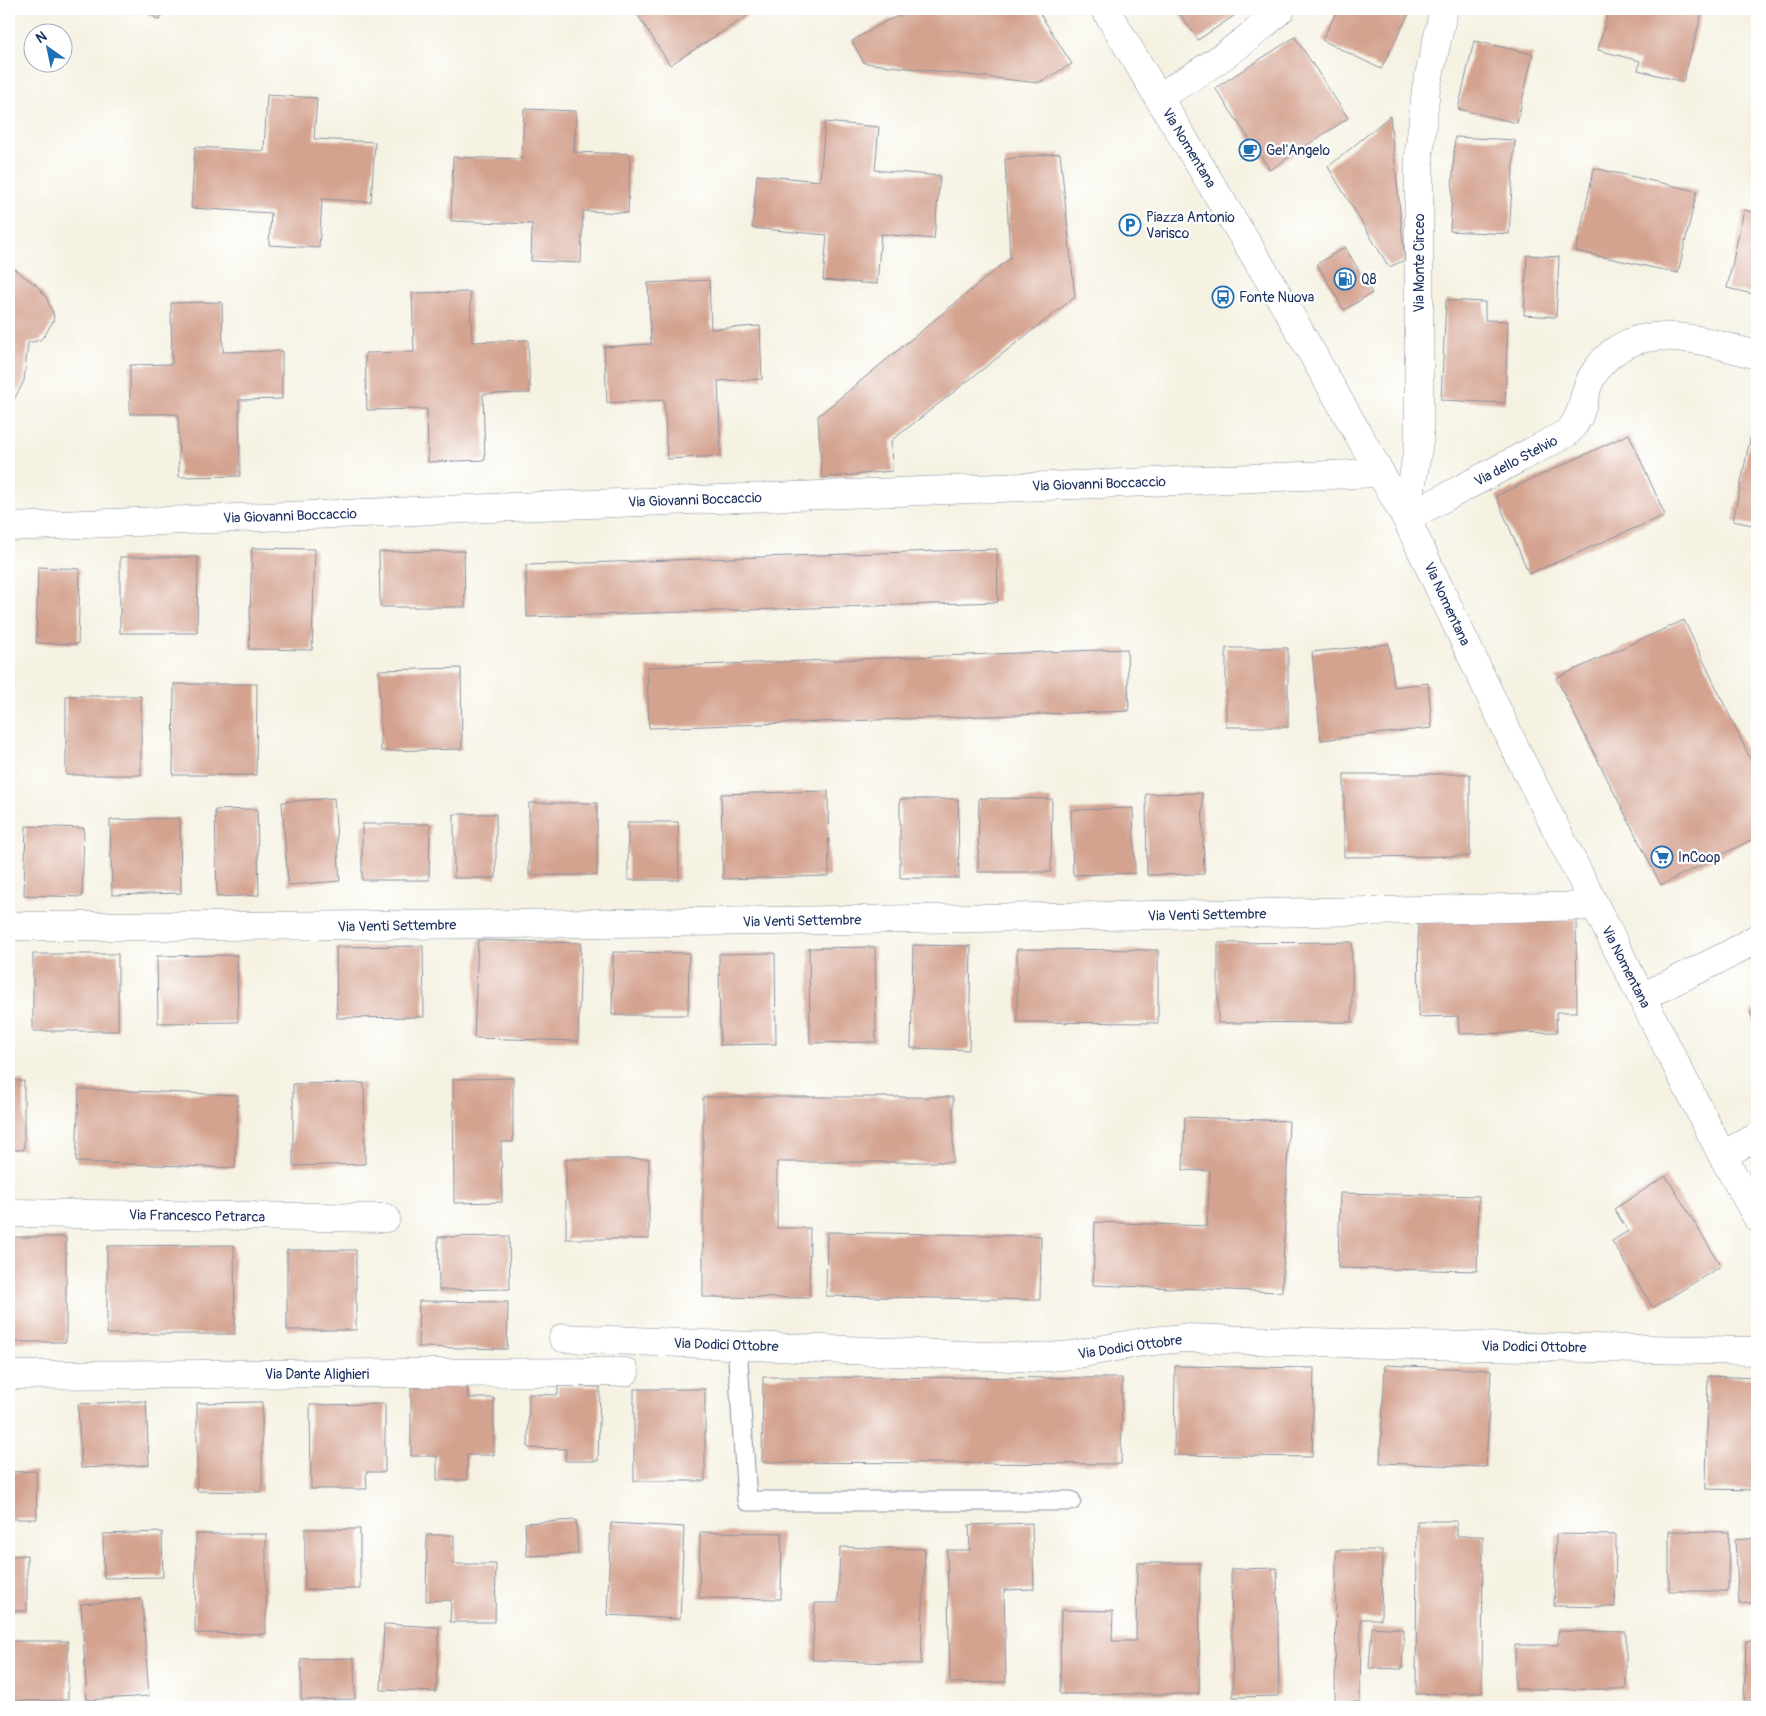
<svg xmlns="http://www.w3.org/2000/svg" width="1766" height="1716" viewBox="0 0 1766 1716" font-family="Pangolin,sans-serif">
<style>
.building{fill:#d4a390}
.lines{fill:none;stroke-linecap:round;stroke-linejoin:round}
.lane-casing{stroke:#8890a0;stroke-width:21}
.street-casing{stroke:#8890a0;stroke-width:29}
.secondary-casing{stroke:#8890a0;stroke-width:29}
.lane{stroke:#fff;stroke-width:19}
.street{stroke:#fff;stroke-width:28}
.secondary{stroke:#fff;stroke-width:28}
.labels{text-anchor:middle;dominant-baseline:central;stroke-width:4.5;stroke-linejoin:round;paint-order:stroke}
.street-label{font-size:14px;fill:#1b2f5e;stroke:#fff}
.poi-label{font-size:14px;fill:#1b2f5e;stroke:#fff;text-anchor:start}
</style>
<rect width="100%" height="100%" fill="#fff"/>
<filter id="ink" filterUnits="userSpaceOnUse"><feTurbulence type="fractalNoise" baseFrequency=".02" numOctaves="2"/><feDisplacementMap in="SourceGraphic" scale="10" xChannelSelector="R" yChannelSelector="G"/><feConvolveMatrix kernelMatrix="1 2 1 2 8 2 1 2 1" color-interpolation-filters="sRGB"/></filter>
<filter id="wash" filterUnits="userSpaceOnUse"><feTurbulence type="fractalNoise" baseFrequency=".0096" numOctaves="4" result="noise"/><feDisplacementMap in="SourceGraphic" scale="20" xChannelSelector="R" yChannelSelector="G"/><feGaussianBlur stdDeviation="1.12" result="paint"/><feColorMatrix in="noise" values="0 0 0 0 0 0 0 0 0 0 0 0 0 0 0 0 0 1.4 0 .05"/><feComposite in="paint" operator="in"/></filter>
<g filter="url(#wash)">
<rect width="100%" height="100%" fill="#f5f2e2"/>
<g id="blocks">
<path class="building" d="M141,9H166L159,20Z
M634,9H758L670,65Z
M917,9H1037L1072,64L1038,83L864,63L852,41L888,20Z
M1176,9H1244L1198,40Z
M1338,9H1411L1381,69L1322,40Z
M1609,9H1703L1683,82L1638,70L1640,61L1598,50Z
M1295,37L1348,118L1270,170L1215,88Z
M1474,41L1533,54L1517,123L1458,109Z
M267,95L317,98L314,139L375,142L371,202L322,199L319,248L269,245L271,213L191,208L195,147L264,151Z
M524,109L576,111L574,152L630,154L628,213L583,211L581,263L531,261L532,224L451,221L453,157L522,159Z
M1390,116L1405,260L1389,267L1328,167Z
M825,122L879,127L875,170L940,176L934,239L881,234L877,284L823,280L827,235L752,228L757,175L820,181Z
M1455,137L1515,140L1509,234L1450,231Z
M1060,153L1075,297L891,441L892,471L822,478L818,416L1010,258L1005,159Z
M1594,168L1697,191L1678,273L1576,251Z
M1744,210L1757,213V295L1727,288Z
M1345,247L1372,293L1344,310L1317,264Z
M1527,255L1559,257L1556,317L1524,315Z
M9,265L36,285L46,297L54,316L53,321L45,335L40,340L28,343L24,381L9,409Z
M709,280L711,329L760,326L762,379L718,381L721,456L667,459L664,400L607,403L604,347L651,344L648,283Z
M470,292L472,342L528,340L530,393L483,394L485,460L428,462L427,409L367,410L365,353L414,352L412,293Z
M1446,300L1485,302V320L1508,321L1505,403L1441,400Z
M222,302L223,352L282,351V399L239,400L240,476L179,477L178,414H130V365L172,364L171,303Z
M1754,420H1757V526L1733,521Z
M1629,434L1665,515L1529,574L1496,496Z
M252,548L315,549L312,650L249,649Z
M997,549L998,602L527,617L526,565Z
M464,551L465,607H380L379,552Z
M120,557H198L197,633H120Z
M38,567L80,569L78,644L36,643Z
M1684,620L1757,773V837L1661,885L1556,678Z
M1389,644L1394,687L1428,683L1432,728L1321,740L1312,652Z
M1226,648H1288V727H1226Z
M1127,649L1129,711L649,728L647,667Z
M461,668L462,749L381,751L379,670Z
M174,684H257L256,775H173Z
M66,696H141V775H66Z
M1344,774H1470V856L1344,857Z
M828,791L829,876L723,879L721,794Z
M1202,793L1204,874L1147,875L1146,794Z
M334,798L340,881L288,885L282,802Z
M979,798L1052,799L1051,872H978Z
M900,799H958L959,878H900Z
M529,803H597V875H529Z
M1133,808L1135,873L1073,875L1071,810Z
M257,809L259,895L217,897L215,810Z
M454,814H496V878H454Z
M180,818L181,893L112,895L110,820Z
M628,822H678L679,880H628Z
M362,824H430L429,880H362Z
M26,826L84,828L82,897L24,895Z
M1576,919L1577,1012H1556L1557,1032L1459,1034L1458,1016L1419,1017L1418,922Z
M478,940L581,943L578,1041L474,1038Z
M1352,942V1022L1218,1023V943Z
M913,945L971,946L969,1050L911,1048Z
M423,946L424,1017L337,1018L336,947Z
M875,947L876,1042L810,1043L809,948Z
M1017,949L1158,950V1023L1017,1022Z
M613,952L689,953L688,1015H612Z
M775,953L776,1044L720,1045L719,954Z
M33,954H118V1031H33Z
M237,955L238,1022L158,1023L157,956Z
M1757,1008V1027L1750,1012Z
M513,1078V1142H501L502,1202L454,1203L453,1079Z
M9,1081H24V1150H9Z
M364,1083L365,1164L293,1166V1084Z
M79,1089L238,1095L235,1168L76,1162Z
M703,1097H953V1162H777V1228H810L809,1298L703,1297Z
M1185,1117L1289,1121L1282,1292L1093,1285L1095,1222L1207,1226L1210,1171L1183,1170Z
M566,1159H649V1239H566Z
M1666,1176L1721,1266L1653,1308L1612,1241L1628,1231L1614,1209Z
M1340,1193L1479,1196L1477,1271L1338,1268Z
M827,1232L1041,1236L1040,1300L826,1296Z
M509,1236L510,1289L439,1290L438,1237Z
M9,1237H66V1342H9Z
M234,1245L235,1334H107V1246Z
M287,1250H356V1330H287Z
M419,1301L508,1302L507,1349L418,1347Z
M1385,1365L1491,1370L1486,1467L1380,1463Z
M1175,1366L1314,1368L1312,1457L1174,1455Z
M1708,1376L1757,1378V1490L1706,1489Z
M763,1377L1122,1378L1121,1464L762,1462Z
M467,1386L468,1398H494V1455H467V1480H437V1456H411V1387Z
M558,1386L600,1387L598,1461H565L566,1449L528,1448L529,1394L558,1395Z
M634,1389H705V1481H634Z
M146,1401L149,1465L81,1468L78,1404Z
M262,1402V1492L197,1491V1403Z
M385,1404V1472H366L367,1489H311L310,1405Z
M36,1471L37,1519H9V1472Z
M576,1520L578,1554L527,1556L525,1523Z
M1417,1521H1457V1536H1483L1482,1693L1416,1694Z
M611,1523L684,1527L680,1619L607,1615Z
M1032,1523L1034,1589L1004,1590L1006,1682L950,1683L947,1550H970L969,1525Z
M305,1529H360V1589L305,1590Z
M1669,1531L1729,1532L1728,1591H1669Z
M162,1532L163,1577L104,1578L103,1534Z
M700,1532L782,1533L781,1599L699,1598Z
M196,1534H266V1634L195,1633Z
M1556,1534L1616,1535L1615,1607L1554,1606Z
M427,1535H454V1564H496L495,1622H450L451,1600L426,1601Z
M1757,1538V1602L1739,1604L1735,1540Z
M840,1547L925,1549L921,1664L812,1660L815,1603H838Z
M1336,1550H1382L1381,1619H1361L1360,1702H1335Z
M27,1555V1611H9V1556Z
M1137,1563H1200L1199,1694H1060L1061,1610L1113,1611L1112,1641H1136Z
M1277,1568L1279,1696L1233,1697L1231,1569Z
M142,1599L149,1696L87,1700L81,1604Z
M384,1624L439,1627L436,1692L381,1690Z
M1372,1627L1404,1629L1402,1669L1369,1668Z
M1558,1631L1626,1632V1689H1515V1645H1558Z
M9,1641H68V1700L9,1701Z
M1746,1641H1757V1701H1744Z
M354,1658L355,1699L301,1700V1659Z"/>
</g>
</g>
<g filter="url(#ink)">
<use href="#blocks" fill-opacity="0" stroke="#8890a0" stroke-width="1"/>
<g class="lines">
<g class="lane-casing">
<path id="lane" d="M737,1345L747,1501H1071"/>
</g>
<g class="street-casing">
<path id="street" d="M1158,97C1202,72 1245,44 1281,9
M1406,518L1419,442V156L1426,89L1444,9
M1406,518L1567,433C1587,413 1580,396 1593,375C1631,313 1702,341 1757,355
M9,527L1380,473
M9,926C538,927 1066,918 1595,906
M1642,997L1728,955L1757,938
M1722,1155L1757,1137
M9,1213L386,1218
M563,1338L1037,1358L1072,1355L1143,1342L1183,1338L1413,1345L1757,1351
M9,1375L625,1372"/>
</g>
<g class="secondary-casing">
<path id="secondary" d="M1105,9L1288,311L1406,518L1519,756L1722,1155L1757,1217"/>
</g>
<use href="#lane" class="lane"/>
<use href="#street" class="street"/>
<use href="#secondary" class="secondary"/>
</g>
</g>
<defs>
<g id="cafe-ring" transform="scale(1.125)"><circle r="9.5" fill="#fff" stroke="#1f6fb2" stroke-width="1.5"/><path d="M-5.5-4.5H6V0H3Q3 3.5 0 3.5H-2.5Q-5.5 3.5-5.5 0ZM3-3.2v2h1.7v-2ZM-6 4.5H4V6H-6Z" fill="#1f6fb2"/></g>
<g id="parking-ring" transform="scale(1.125)"><circle r="9.5" fill="#fff" stroke="#1f6fb2" stroke-width="1.5"/><path d="M-3.5-5.5H1a3.5 3.5 0 0 1 0 7H-1V5.5H-3.5ZM-1-3.4V-.6H.8a1.4 1.4 0 0 0 0-2.8Z" fill="#1f6fb2"/></g>
<g id="fuel-ring" transform="scale(1.125)"><circle r="9.5" fill="#fff" stroke="#1f6fb2" stroke-width="1.5"/><path d="M-5.5-6h7V0h2V4h1.3V-2.5L3-4.5l.8-.8L6-3V5H2.5V1h-1V6h-7ZM-4.2-4.7v3.2H.2V-4.7Z" fill="#1f6fb2"/></g>
<g id="bus-ring" transform="scale(1.125)"><circle r="9.5" fill="#fff" stroke="#1f6fb2" stroke-width="1.5"/><path d="M-5-6H5V4H4V6H2V4H-2V6H-4V4H-5ZM-3.5-4V0h7V-4ZM-3.5 1.2v1.5H-2V1.2ZM2 1.2v1.5H3.5V1.2Z" fill="#1f6fb2"/></g>
<g id="supermarket-ring" transform="scale(1.125)"><circle r="9.5" fill="#fff" stroke="#1f6fb2" stroke-width="1.5"/><path d="M-6-5.5h2.5l.6 2H6L4.5 2H-2.5L-4.4-4H-6ZM-1.5 3.2a1.3 1.3 0 1 0 .1 0ZM3 3.2a1.3 1.3 0 1 0 .1 0Z" fill="#1f6fb2"/></g>
</defs>
<g fill-rule="evenodd">
<use href="#cafe-ring" x="1250" y="150"/>
<use href="#parking-ring" x="1130" y="225"/>
<use href="#fuel-ring" x="1345" y="279"/>
<use href="#bus-ring" x="1223" y="297"/>
<use href="#supermarket-ring" x="1662" y="857"/>
</g>
<g class="labels">
<g class="street-label">
<text transform="translate(1189 148) rotate(59)">Via Nomentana</text>
<text transform="translate(1419 263) rotate(-90)">Via Monte Circeo</text>
<text transform="translate(1516 461) rotate(-28)">Via dello Stelvio</text>
<text transform="translate(1099 484) rotate(-2)">Via Giovanni Boccaccio</text>
<text transform="translate(695 500) rotate(-2)">Via Giovanni Boccaccio</text>
<text transform="translate(290 516) rotate(-2)">Via Giovanni Boccaccio</text>
<text transform="translate(1447 604) rotate(65)">Via Nomentana</text>
<text transform="translate(1207 915) rotate(-1)">Via Venti Settembre</text>
<text transform="translate(802 921) rotate(-1)">Via Venti Settembre</text>
<text transform="translate(397 926) rotate(-1)">Via Venti Settembre</text>
<text transform="translate(1626 967) rotate(63)">Via Nomentana</text>
<text transform="translate(197 1216) rotate(1)">Via Francesco Petrarca</text>
<text transform="translate(726 1345) rotate(2)">Via Dodici Ottobre</text>
<text transform="translate(1130 1347) rotate(-8)">Via Dodici Ottobre</text>
<text transform="translate(1534 1347) rotate(1)">Via Dodici Ottobre</text>
<text x="317" y="1374">Via Dante Alighieri</text>
</g>
<g class="poi-label">
<text x="1266" y="150">Gel'Angelo</text>
<text x="1146" y="217">Piazza Antonio<tspan x="1146" dy="16">Varisco</tspan></text>
<text x="1361" y="279">Q8</text>
<text x="1239" y="297">Fonte Nuova</text>
<text x="1678" y="857">InCoop</text>
</g>
</g>
<rect width="1766" height="1716" fill="none" stroke="#fff" stroke-width="30"/>
<g transform="translate(48 48) rotate(327)"><circle r="24" fill="#ffffff" stroke="#a4acbf"/>
<path d="M0-4L9 19L0 12L-9 19Z" fill="#1f6fb2"/>
<text y="-8" font-size="14" font-weight="bold" text-anchor="middle" fill="#1b2f5e">N</text>
</g>
</svg>
